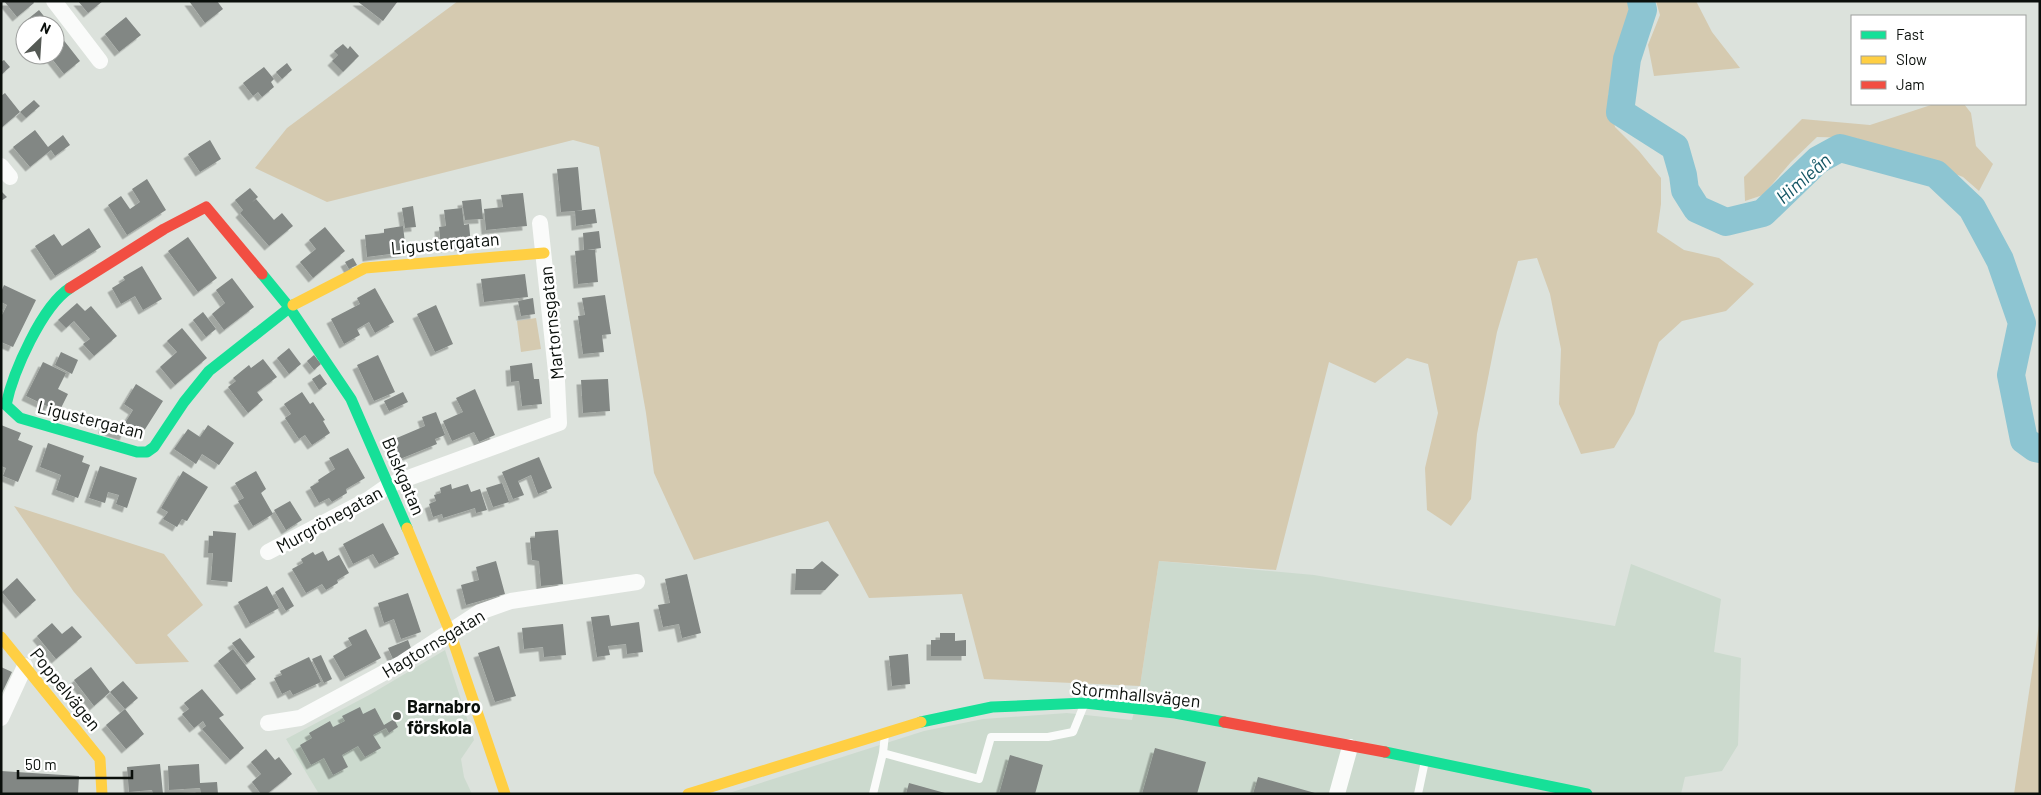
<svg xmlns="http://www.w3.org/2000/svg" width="2041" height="795" viewBox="0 0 2041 795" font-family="Barlow,sans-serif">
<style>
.built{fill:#ccdace}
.green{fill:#d5cab0}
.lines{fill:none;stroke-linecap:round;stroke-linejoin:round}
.river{stroke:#8dc5d2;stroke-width:28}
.building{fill:#828784;filter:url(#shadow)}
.lane{stroke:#fafbfa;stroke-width:8}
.street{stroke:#fafbfa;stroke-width:16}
.fast{stroke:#16e098;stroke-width:11}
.slow{stroke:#ffcf43;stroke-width:11}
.jam{stroke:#f24e42;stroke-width:11}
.poi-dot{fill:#545954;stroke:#fff;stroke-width:2}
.labels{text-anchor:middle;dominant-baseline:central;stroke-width:5;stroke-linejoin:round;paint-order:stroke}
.street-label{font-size:18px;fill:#0a0f0b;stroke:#fff}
.poi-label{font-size:18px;font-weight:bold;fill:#0a0f0b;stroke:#fff;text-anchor:start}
.water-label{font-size:19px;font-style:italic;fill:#145664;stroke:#fff}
</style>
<defs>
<filter id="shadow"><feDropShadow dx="-4.5" dy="4.5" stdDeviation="0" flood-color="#0004"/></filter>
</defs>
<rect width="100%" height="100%" fill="#dce2dc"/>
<path class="built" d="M1159,561L1314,575L1615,626L1631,564L1721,599L1714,652L1741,658L1738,745L1722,771L1685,777L1681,794H726L924,731L983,719L1067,713L1132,720L1140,686Z
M445,650L474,740L461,759L464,777L472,794H319L286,739L371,694Z"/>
<path class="green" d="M458,1H1632L1634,4L1608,96L1615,127L1639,151L1661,178V204L1657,232L1684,250L1719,258L1754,284L1726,311L1682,321L1659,342L1634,414L1614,448L1581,454L1559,404L1561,349L1550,294L1537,258L1518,261L1497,332L1477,434L1471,499L1451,526L1427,510L1425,468L1438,413L1428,364L1407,358L1375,383L1329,362L1276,570L1159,561L1140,686L984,679L962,594L869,598L828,521L694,560L654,473L646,413L599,147L573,140L327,202L255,168L287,128Z
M1656,1H1696L1712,32L1740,68L1654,76L1648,45L1660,15Z
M1934,104H1964L1971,113L1976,146L1993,164L1979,191L1963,177L1897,151L1855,138L1817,137L1791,162L1763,195L1745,201L1744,177L1802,119L1870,125Z
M536,318L541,349L521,352L517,321Z
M14,506L164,554L203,605L167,635L189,662L136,664L74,592Z
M2040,618V794H2014Z"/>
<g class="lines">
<path class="river" d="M1641,1L1643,10L1627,59L1620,112L1675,147L1683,175L1685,190L1697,209L1726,222L1763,213L1818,160L1840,148L1936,174L1972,208L2000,260L2022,323L2011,375L2024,440L2035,448L2040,449"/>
</g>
<path class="building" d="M4,1H33L34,3L17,17Z
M78,1H103L88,13Z
M189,1H217L223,9L205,23Z
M357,1H398L383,21Z
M39,10L51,25H25L23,23Z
M126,17L141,35L119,52L105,34Z
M62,38L80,61L64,74L49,55H55V44Z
M343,44L348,49L350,46L359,56L343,72L332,61L338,55L334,51Z
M4,60L10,67L1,75V62Z
M287,63L292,70L282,79L276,72Z
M264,67L274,79L271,82L274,87L262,97L258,92L253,96L243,83Z
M5,93L20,112L34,100L40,106L26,118L20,112L1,128V96Z
M35,130L48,147L63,135L70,145L55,156L51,150L30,167L13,147Z
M210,140L221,159L200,172L188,154Z
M578,167L582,210L575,211L595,209L597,223L576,226L575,211L561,212L557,169Z
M147,179L166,210L127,235L108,205L121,196L130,209L140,202L132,189Z
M250,188L258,197L251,203L256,199L274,220L282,213L293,226L269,246L240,213L243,210L235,200Z
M1,191L7,197L1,201Z
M523,193L527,226L486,230L484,209L503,207L501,195Z
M481,199L483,219L465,220L462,201Z
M413,206L416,227L405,228L402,208Z
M462,208L464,225L469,224L471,245L441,248L439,227L446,226L444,210Z
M403,226L406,252L367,257L365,235L384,233V229Z
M325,227L345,251L313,278L300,262L316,249L309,240Z
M89,228L101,247L55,276L35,246L54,234L62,246Z
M599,231L601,248L587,250H595L598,282L578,284L575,251L584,250L583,233Z
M188,237L217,278L198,292L168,251Z
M353,258L357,265L349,269L345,262Z
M142,266L162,299L143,310L135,296L121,304L112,288L125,280L123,277Z
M525,274L528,297L484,302L481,279Z
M232,278L254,307L224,330L212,314L225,303L216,290Z
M4,285L36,300L13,347L1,342V317L7,305L1,302V292Z
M375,288L394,322L375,333L369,322L357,329L360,335L344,344L331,319L360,304L357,298Z
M605,295L611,334L602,335L604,352L583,354L578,316L585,315L582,298Z
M533,298L535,314L521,316L518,301Z
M77,303L85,311L91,306L117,336L94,356L83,344L90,339L74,321L66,328L58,320Z
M436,305L453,344L435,352L417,314Z
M203,312L216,329L206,337L193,320Z
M182,328L207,358L175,385L160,367L177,352L167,341Z
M289,348L301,364L289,374L277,358Z
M61,352L78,360L72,374L55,365Z
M314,355L321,364L314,370L307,361Z
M378,355L395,392L374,401L357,365Z
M263,359L277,377L257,392L263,400L248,413L228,387L236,381L233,378L249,365L251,368Z
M43,362L66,373L58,389L68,394L61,408L51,403L49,407L26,396Z
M532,363L534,379H539L542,404L522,406L519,381L511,382L510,366Z
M320,374L327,384L319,390L312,379Z
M608,379L610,411L583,413L581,380Z
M136,384L163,401L142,434L125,423L133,410L124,404Z
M475,389L495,435L479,442L474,432L452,441L443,421L463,412L456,398Z
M302,392L310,404L313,402L325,420L323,421L330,433L312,445L305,435L299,439L285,418L291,414L284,404Z
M403,392L408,402L389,411L384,401Z
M436,412L445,435L435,439L437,444L400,459L392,440L425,426L422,417Z
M106,419L128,426L124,436L103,429Z
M1,425L21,433L18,440L33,446L18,482L3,476L6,468L1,466Z
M208,425L234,443L219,465L202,454L196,464L174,449L188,429L200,437Z
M48,443L84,456L82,462L90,465L78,498L56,490L61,475L40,467Z
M348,448L365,478L346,489L347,493L332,502L329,498L319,503L310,487L319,482L318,480L335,469L329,458Z
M539,457L552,488L538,494L531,475L518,481L524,495L513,499L502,472Z
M100,466L137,478L127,508L116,504L119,495L108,492L105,503L89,498Z
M183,471L208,487L187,521L182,519L177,527L163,519L168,512L161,508Z
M256,471L266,489L261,493L273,514L253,526L238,501L244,498L235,483Z
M502,483L509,502L493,507L486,488Z
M451,484L452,489L468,484L471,492L480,489L487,510L476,513L475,508L443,518L442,514L433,517L429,504L436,501L434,495L441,493L440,488Z
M290,501L302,520L286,530L274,510Z
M383,523L399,554L379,564L373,554L353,564L343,544Z
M558,530L563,584L541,586L539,561L532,560L530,538H535V532Z
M213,531L236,533L232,582L211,580L213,553H208L209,536H213Z
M323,551L328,561L339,555L349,573L337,580L338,583L326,590L322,584L306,593L292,569L303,563L301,559L313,552L315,555Z
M496,561L505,594L466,605L461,585L479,580L476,567Z
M822,561L839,575L825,590H795L796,569H813Z
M687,574L701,633L682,638L679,624L663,627L658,605L670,603L665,579Z
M17,578L36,600L20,614L2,592Z
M267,586L279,608L250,624L238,602Z
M283,587L294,606L286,611L275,592Z
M408,593L421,632L401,639L394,619L384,623L378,603Z
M609,615L611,626L639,622L643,652L627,654L626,644L608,646L610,655L597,657L591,617Z
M52,623L62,634L72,626L82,637L56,659L37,636Z
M563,624L566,655L544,657L543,647L524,649L522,628Z
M366,629L381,658L345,677L333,656L352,645L348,638Z
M940,633H955V641L966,640V656H931V640H940Z
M240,638L255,657L247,663L232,643Z
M408,640L412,651L393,659L388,648Z
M499,646L516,696L495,702L478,653Z
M233,649L256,679L241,690L218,661Z
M908,654L910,684L892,686L889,656Z
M321,655L332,679L324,683L312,659Z
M309,657L321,682L293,695L290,690L282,694L274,678L282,675L280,671Z
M1,667L12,672L1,695Z
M91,667L110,692L94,706L74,680Z
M123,681L138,698L125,709L110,692Z
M202,689L224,715L219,718L244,748L230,760L202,729L206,726L203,721L194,728L182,714L189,709L184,703Z
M360,707L363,714L375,708L384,725L394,719L398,727L389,733L386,728L373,735L381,748L365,757L358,746L342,755L348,767L333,775L324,758L311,765L300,745L312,738L309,733L330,721L333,727L345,721L342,716Z
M125,709L144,734L126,749L106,725Z
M1155,748L1206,762L1197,794H1142Z
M266,749L275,760L279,757L292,774L267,794H261L252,782L261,774L251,762Z
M1010,755L1043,765L1035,794H999Z
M160,764L163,794H153L152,790L129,792L127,767Z
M199,764L200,783L217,782L218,794H201L200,788L169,790L168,766Z
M1,771L79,776L78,794H1Z
M1258,777L1315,793V794H1253Z
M909,783L945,793V794H906Z"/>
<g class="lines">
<path class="lane" d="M883,753L979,779L991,737H1048L1073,732L1084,705
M873,794L883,753L885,734
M1418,794L1425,761"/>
<path class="street" d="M54,1L100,61
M1,166L10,177
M268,552L369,499L389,485L559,423L557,381L540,223
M1,718L25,666
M268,723L300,718L402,663L480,612L511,601L637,582
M1337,794L1350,747"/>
<path class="fast" d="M262,274L289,307L351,399L407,528
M70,288C42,306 13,372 6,405L20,418L137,452H147L154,447L184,402L209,371L293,305
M921,722L992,707L1085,703L1175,713L1224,722
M1385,752L1587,794"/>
<path class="slow" d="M293,305L365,268L544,253
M407,528L450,632L505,794
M1,637L100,759L102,794
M688,794L921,722"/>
<path class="jam" d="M70,288L164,229L206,207L262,274
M1224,722L1385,752"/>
</g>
<circle class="poi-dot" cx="397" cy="716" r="5"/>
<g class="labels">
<g class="street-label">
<text transform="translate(445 243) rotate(-5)">Ligustergatan</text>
<text transform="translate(551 323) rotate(-96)">Martornsgatan</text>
<text transform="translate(91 419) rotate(14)">Ligustergatan</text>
<text transform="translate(404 476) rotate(67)">Buskgatan</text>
<text transform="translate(329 519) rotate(-29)">Murgrönegatan</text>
<text transform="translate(433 643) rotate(-31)">Hagtornsgatan</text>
<text transform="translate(66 689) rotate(51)">Poppelvägen</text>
<text transform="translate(1136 694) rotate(6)">Stormhallsvägen</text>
</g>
<g class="poi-label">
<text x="407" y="706">Barnabro<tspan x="407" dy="21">förskola</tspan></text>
</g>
<g class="water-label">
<text transform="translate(1803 178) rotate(-41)">Himleån</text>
</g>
</g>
<rect width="2041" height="795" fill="none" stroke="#0a0f0b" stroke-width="5"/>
<rect x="1851" y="15" width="175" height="90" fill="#ffffff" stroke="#9d9f9d"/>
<rect x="1861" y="31" width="25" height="8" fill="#16e098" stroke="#9d9f9d"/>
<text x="1896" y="40" font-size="15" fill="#0a0f0b">Fast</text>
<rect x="1861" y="56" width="25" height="8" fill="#ffcf43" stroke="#9d9f9d"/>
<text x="1896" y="65" font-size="15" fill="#0a0f0b">Slow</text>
<rect x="1861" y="81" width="25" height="8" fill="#f24e42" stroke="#9d9f9d"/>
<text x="1896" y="90" font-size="15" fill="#0a0f0b">Jam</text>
<g transform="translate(40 40) rotate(25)"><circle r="24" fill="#ffffff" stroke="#9d9f9d"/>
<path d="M0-4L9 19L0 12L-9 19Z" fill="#545954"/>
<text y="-8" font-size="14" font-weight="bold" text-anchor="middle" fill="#0a0f0b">N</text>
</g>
<path d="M18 770v8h114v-8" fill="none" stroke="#0a0f0b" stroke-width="2.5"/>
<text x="25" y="770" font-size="15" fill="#0a0f0b" stroke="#ffffff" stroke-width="4" paint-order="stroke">50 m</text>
</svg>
